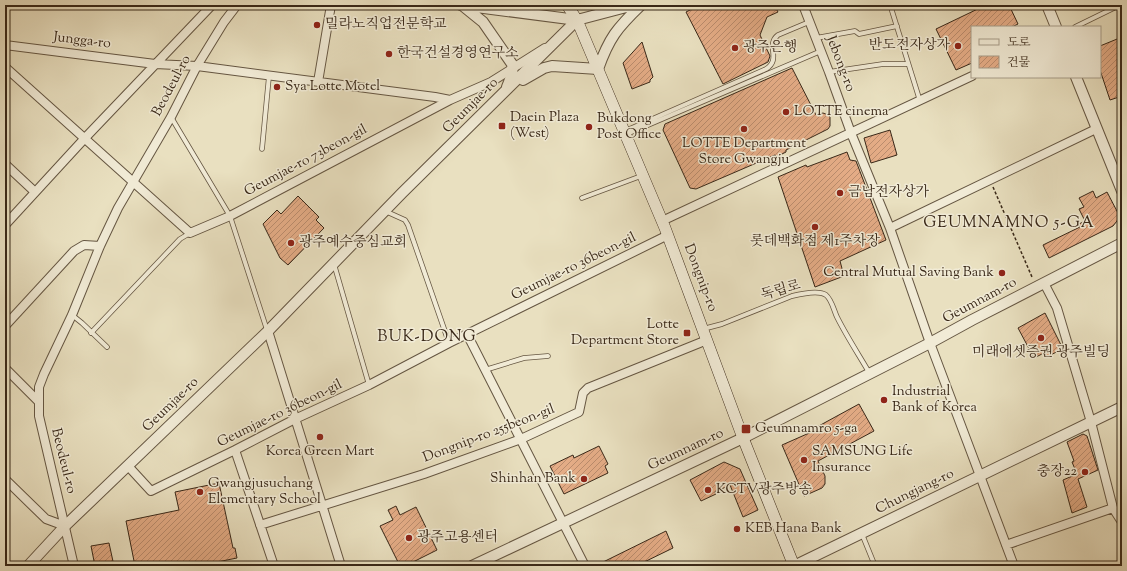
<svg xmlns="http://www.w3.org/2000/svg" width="1127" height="571" viewBox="0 0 1127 571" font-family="'Sorts Mill Goudy','Noto Serif KR',serif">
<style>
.building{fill:url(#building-hatch);stroke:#392818}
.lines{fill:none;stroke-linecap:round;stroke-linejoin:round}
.service-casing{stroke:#655642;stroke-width:5.5}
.minor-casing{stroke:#655642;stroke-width:10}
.tertiary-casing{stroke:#655642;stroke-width:12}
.secondary-casing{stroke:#392818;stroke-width:12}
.path{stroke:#392818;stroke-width:1.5;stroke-dasharray:3 2;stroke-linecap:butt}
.service{stroke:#f1ebd6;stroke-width:4}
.minor{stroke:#f1ebd6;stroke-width:8}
.tertiary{stroke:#f1ebd6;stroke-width:10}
.secondary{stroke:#f1ebd6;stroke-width:11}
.poi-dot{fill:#8f2418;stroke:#f1ebd6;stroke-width:1.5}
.labels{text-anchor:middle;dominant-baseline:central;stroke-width:3;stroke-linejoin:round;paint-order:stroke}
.poi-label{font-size:14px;fill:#392818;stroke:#f1ebd6;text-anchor:start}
.street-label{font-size:14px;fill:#392818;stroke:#f1ebd6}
.quarter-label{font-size:16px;letter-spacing:1px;fill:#392818;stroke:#f1ebd6}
</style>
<defs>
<pattern id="building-hatch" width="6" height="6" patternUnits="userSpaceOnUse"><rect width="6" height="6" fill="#e4ac86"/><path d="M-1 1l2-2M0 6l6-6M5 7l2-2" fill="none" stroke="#ba8c6d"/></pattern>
</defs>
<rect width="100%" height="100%" fill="#e9e0c0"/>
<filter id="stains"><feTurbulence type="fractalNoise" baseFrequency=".005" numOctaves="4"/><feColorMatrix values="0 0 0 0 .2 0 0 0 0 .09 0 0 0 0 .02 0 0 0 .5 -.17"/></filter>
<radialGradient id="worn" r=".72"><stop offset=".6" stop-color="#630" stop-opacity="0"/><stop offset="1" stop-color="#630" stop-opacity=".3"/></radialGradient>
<path class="building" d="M700,5H774L778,12L767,17L760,35L770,56L768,62L723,84L686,12Z
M986,5H1009L1018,24L1012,27H972V63L956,70L936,29Z
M1122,37V96L1110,100L1100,70V46Z
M642,42L653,77L650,80V82L632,89L623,63Z
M792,68L816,115L823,113L828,115L830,117V126L828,129L786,150V152L776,157L775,155L696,189L690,188L663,130L665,124Z
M890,130L897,155L871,163L864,138Z
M847,152L850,160L856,161L886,240L840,261L844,276L815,287L778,177L806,165L807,167Z
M1093,191L1096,198L1107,192L1119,215L1117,221L1113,226L1049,258L1043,245L1080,227L1079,224L1085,221L1079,209L1084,207L1079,198Z
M298,196L319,217L316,220L324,228L288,265L280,258L263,224L277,210L281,214Z
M1045,313L1063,349L1046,357L1044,353L1034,358L1018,328Z
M859,404L874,431L818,461L825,476V484L822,488L804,496L782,445L816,430L815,428Z
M1083,434L1087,436L1098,470L1078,479L1087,507L1072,513L1063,480L1077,474L1072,462L1074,461L1067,442Z
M599,446L608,464L605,466L608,473L564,494L550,466L573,455L574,458Z
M724,462L740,469L758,510L743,517L730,485L715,492L716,494L701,501L690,480Z
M219,483L233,548H235L237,558L197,566H135L126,521L179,510L175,492Z
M396,506L400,515L416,507L437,550L405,566H400L380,526L393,520L388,510Z
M666,531L673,548L636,566H595Z
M109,543L114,566H95L91,546Z"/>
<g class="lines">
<g class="service-casing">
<path id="service" d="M891,5L892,11L920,101
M1075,27L1120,5
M816,38L855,31L859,34L897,26
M829,72L883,64H908
M171,117L230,216L267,330
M625,131L766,69C782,59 765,45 778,35L809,22
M627,134L821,51
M262,149L269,76
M582,198L641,176
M385,211L405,220L408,225L449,343
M334,264L369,385
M72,315L82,323L107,347
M703,329L722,324L792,296C800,294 819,290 826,295C832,300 834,311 837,317C847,337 859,355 870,374
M91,333L180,239L190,233
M485,370L524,358L548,356
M862,534L875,566"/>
</g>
<g class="minor-casing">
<path id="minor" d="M803,5L829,72L851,133L890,228L930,343L1014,566
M5,45L155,64L197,66L435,97L450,100
M5,67L190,233L230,216L450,100L491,82L545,48
M318,82L331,5
M5,164L35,192
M662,221L972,76
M5,225L85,138L212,5
M890,228L1096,129
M1044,283L1057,308L1091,422L1113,508L1122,522
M5,326L74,251L84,245L100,246
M268,331L341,566
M467,334L585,566
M5,368L38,401
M235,450L274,566
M128,466L151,491L235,450L295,419L369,385L449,343L668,235
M5,479L46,519L65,526
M260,525L424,474L521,439L579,412L583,393L588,388L707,340
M1006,545L1113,508
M74,566L39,416V387L44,374L72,315L100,246L118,208L171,117L197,66L224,22L237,5"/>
</g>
<g class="tertiary-casing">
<path id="tertiary" d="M461,5L577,20L634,5
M462,5L483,22L512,64C514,72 510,79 507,87
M1047,5L1056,27
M1076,77L1122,191
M523,80L544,68L552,66L598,69C609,38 617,28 641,5
M28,566L65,526L268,331L402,193L577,20
M472,566L743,438L930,343L972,320L1122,243
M794,566L1122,407"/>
</g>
<g class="secondary-casing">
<path id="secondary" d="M567,5L577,20L665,228L743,438L794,566"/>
</g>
<path class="path" d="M993,187L1032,277"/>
<use href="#service" class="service"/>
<use href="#minor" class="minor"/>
<use href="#tertiary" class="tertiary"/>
<use href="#secondary" class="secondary"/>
</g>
<g class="poi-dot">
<circle cx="317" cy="25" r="4"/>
<circle cx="958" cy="46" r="4"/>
<circle cx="735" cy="48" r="4"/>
<circle cx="389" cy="54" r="4"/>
<circle cx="277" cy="87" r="4"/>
<circle cx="786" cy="112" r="4"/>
<rect x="498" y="122" width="8" height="8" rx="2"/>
<circle cx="589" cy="127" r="4"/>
<circle cx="744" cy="129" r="4"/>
<circle cx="840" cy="193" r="4"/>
<circle cx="815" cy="227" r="4"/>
<circle cx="291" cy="243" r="4"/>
<circle cx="1002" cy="273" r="4"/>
<rect x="683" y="329" width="8" height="8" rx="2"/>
<circle cx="1041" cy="338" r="4"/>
<circle cx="884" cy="400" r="4"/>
<rect x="741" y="424" width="10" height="10" rx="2"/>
<circle cx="320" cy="437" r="4"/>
<circle cx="804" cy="460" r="4"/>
<circle cx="1085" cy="472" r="4"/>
<circle cx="584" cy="479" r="4"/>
<circle cx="708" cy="490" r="4"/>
<circle cx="200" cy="492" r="4"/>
<circle cx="737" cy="529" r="4"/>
<circle cx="409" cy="538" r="4"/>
</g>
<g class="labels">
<g class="poi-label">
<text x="325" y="25">밀라노직업전문학교</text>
<text x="950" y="46" text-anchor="end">반도전자상가</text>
<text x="743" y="48">광주은행</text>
<text x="397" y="54">한국건설경영연구소</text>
<text x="285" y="87">Sya Lotte Motel</text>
<text x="794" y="112">LOTTE cinema</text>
<text x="510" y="118">Daein Plaza<tspan x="510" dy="16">(West)</tspan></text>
<text x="597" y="119">Bukdong<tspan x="597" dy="16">Post Office</tspan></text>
<text x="744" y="144" text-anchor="middle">LOTTE Department<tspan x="744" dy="16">Store Gwangju</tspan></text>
<text x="848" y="193">금남전자상가</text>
<text x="815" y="242" text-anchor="middle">롯데백화점 제1주차장</text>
<text x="299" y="243">광주예수중심교회</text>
<text x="994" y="273" text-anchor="end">Central Mutual Saving Bank</text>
<text x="679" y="325" text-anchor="end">Lotte<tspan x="679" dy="16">Department Store</tspan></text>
<text x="1041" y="353" text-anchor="middle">미래에셋증권 광주빌딩</text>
<text x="892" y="392">Industrial<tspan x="892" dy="16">Bank of Korea</tspan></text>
<text x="755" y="429">Geumnamro 5-ga</text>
<text x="320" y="452" text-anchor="middle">Korea Green Mart</text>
<text x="812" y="452">SAMSUNG Life<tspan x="812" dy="16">Insurance</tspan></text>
<text x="1077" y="472" text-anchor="end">충장22</text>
<text x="576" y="479" text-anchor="end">Shinhan Bank</text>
<text x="208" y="484">Gwangjusuchang<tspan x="208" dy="16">Elementary School</tspan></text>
<text x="716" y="490">KCTV광주방송</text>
<text x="745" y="529">KEB Hana Bank</text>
<text x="417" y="538">광주고용센터</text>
</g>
<g class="street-label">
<text transform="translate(82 41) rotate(7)">Jungga-ro</text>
<text transform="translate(840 64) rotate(69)">Jebong-ro</text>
<text transform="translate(172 86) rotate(-62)">Beodeul-ro</text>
<text transform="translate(471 106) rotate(-45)">Geumjae-ro</text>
<text transform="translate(306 161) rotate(-28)">Geumjae-ro 73beon-gil</text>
<text transform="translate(574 267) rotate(-26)">Geumjae-ro 36beon-gil</text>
<text transform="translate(700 278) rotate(69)">Dongnip-ro</text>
<text transform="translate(781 291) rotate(-16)">독립로</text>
<text transform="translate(980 301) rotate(-28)">Geumnam-ro</text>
<text transform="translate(171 405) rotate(-44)">Geumjae-ro</text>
<text transform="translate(280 414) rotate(-26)">Geumjae-ro 36beon-gil</text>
<text transform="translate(489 434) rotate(-21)">Dongnip-ro 255beon-gil</text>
<text transform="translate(686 450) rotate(-25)">Geumnam-ro</text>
<text transform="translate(63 461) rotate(76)">Beodeul-ro</text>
<text transform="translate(915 492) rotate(-26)">Chungjang-ro</text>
</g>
<g class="quarter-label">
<text x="1009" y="223">GEUMNAMNO 5-GA</text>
<text x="427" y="337">BUK-DONG</text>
</g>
</g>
<rect width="1127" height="571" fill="none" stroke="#e9e0c0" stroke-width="20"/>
<rect x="6" y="6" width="1115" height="559" fill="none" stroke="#392818" stroke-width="2"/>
<rect x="10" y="10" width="1107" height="551" fill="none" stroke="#392818"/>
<rect x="971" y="26" width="130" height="52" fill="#f1ebd6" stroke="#a79d8a"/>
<rect x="979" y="39" width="20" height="6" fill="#f1ebd6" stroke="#a79d8a"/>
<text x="1007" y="46" font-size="12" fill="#392818">도로</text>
<rect x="979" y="56" width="20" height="12" fill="url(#building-hatch)" stroke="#a79d8a"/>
<text x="1007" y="66" font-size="12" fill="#392818">건물</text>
<rect width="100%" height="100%" filter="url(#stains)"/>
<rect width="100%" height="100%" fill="url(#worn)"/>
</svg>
